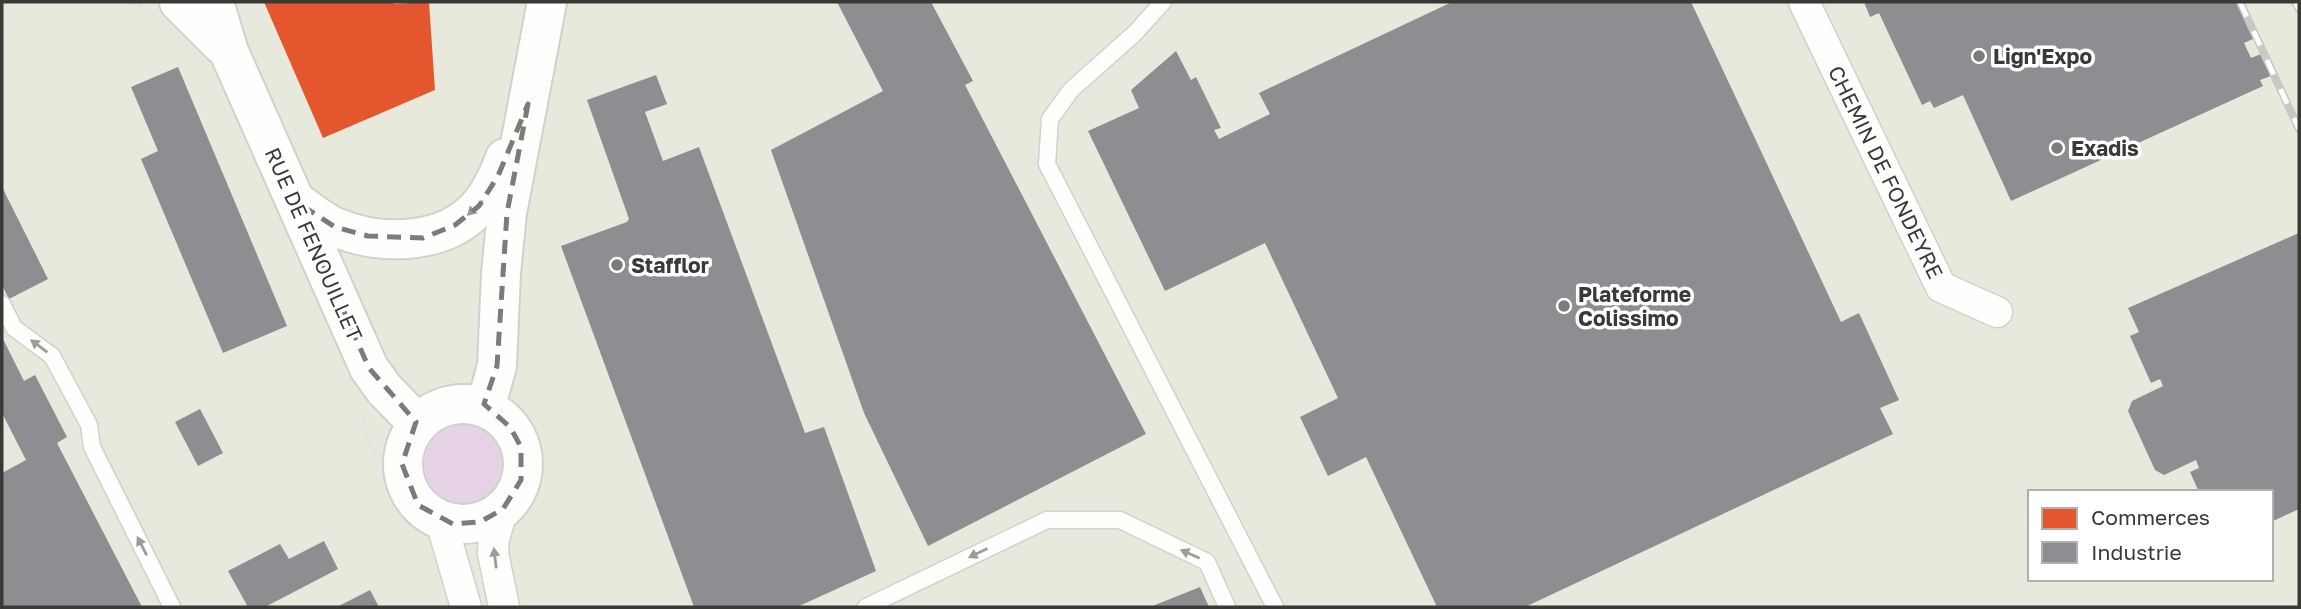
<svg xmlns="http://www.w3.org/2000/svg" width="2301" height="609" viewBox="0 0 2301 609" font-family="'Golos Text',sans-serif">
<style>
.built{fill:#e7e9dd;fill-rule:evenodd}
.green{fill:#e6d3e6}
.shops{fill:#e4572e}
.industry{fill:#8d8d92}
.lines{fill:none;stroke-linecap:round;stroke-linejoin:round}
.service-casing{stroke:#d1d1cd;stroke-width:19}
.minor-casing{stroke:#d1d1cd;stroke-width:33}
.tertiary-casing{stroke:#d1d1cd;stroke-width:42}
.path{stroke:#e2e2e1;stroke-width:4.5;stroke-dasharray:3.5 3.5;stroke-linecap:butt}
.service{stroke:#fefefd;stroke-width:16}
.minor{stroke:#fefefd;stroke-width:30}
.tertiary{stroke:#fefefd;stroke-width:38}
.rail-casing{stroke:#c8c8c7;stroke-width:8}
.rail{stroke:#fff;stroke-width:5;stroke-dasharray:16;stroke-linecap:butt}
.oneway{fill:#9c9c9a}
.marked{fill:none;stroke:#7b7c77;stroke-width:5;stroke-dasharray:14 9;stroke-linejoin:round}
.poi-dot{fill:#7b7c77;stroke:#fff;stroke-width:2.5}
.labels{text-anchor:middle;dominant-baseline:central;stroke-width:7;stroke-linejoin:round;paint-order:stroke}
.poi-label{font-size:21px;font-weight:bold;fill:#393a36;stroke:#fff;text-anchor:start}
.street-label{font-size:21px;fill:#393a36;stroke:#fff}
</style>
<rect width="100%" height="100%" fill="#f5f6f0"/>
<path class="built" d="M2,2H2299V607H2ZM2030,492H2271V579H2030Z"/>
<path class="green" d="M424 465a41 41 0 1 1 82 0a41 41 0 1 1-82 0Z"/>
<path class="shops" d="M264,2H394V4L429,2L435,90L323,138Z"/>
<path class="industry" d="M837,2H931L973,81L965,85L1146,434L928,546L864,413L771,150L883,91Z
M1452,2H1691L1841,322L1859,313L1899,400L1880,408L1893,434L1525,607H1437L1366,457L1328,476L1300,417L1338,398L1265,243L1165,291L1088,131L1139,108L1131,90L1176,51L1191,80L1196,77L1221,128L1214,130L1219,139L1270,114L1259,93Z
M1864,2H2239L2255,38L2244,43L2251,58L2261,54L2271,76L2260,80L2263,86L2011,201L1963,95L1934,108L1930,101L1922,105L1879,13L1870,17Z
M178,67L287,326L223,353L141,159L158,151L131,87Z
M656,75L667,104L645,112L663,161L699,147L805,433L824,427L876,571L797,607H694L561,246L627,222L629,219L587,100Z
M2,187L48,279L9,299L2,285Z
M2299,233V509L2271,522V492H2199L2190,472L2199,468L2196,460L2164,475L2155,470L2128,411L2132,401L2163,386L2160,379L2151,383L2130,336L2139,332L2128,308Z
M2,337L24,381L35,375L67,437L57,443L142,607H2V473L26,460L2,413Z
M200,409L223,453L198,466L175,422Z
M324,541L338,569L265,607H248L228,571L280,544L289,559Z
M1200,587L1209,607H1150Z
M370,590L379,607H337Z"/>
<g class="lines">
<g class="service-casing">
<path id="service" d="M1163,2L1135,33L1071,90L1050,119L1047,164L1275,607
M2,304L14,328L52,356L89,425L92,447L172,607
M866,607L1047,520H1120L1207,562L1227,607"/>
</g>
<g class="minor-casing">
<path id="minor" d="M1804,2L1941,287L1997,312
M503,509L494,538L493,553L504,607
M441,521L466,607"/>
</g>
<g class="tertiary-casing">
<path id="tertiary" d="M179,2L222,45
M214,2L229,52L369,368L384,389L418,424
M295,201C308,209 321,221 335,227C380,246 446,246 480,205C491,192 499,174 505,158
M403 464a60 60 0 1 1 120 0a60 60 0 1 1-120 0Z
M483,407L490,391L497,366L501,273L507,213L547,2"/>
</g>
<path class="path" d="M132,2L144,7
M363,419L373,453L402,464"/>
<use href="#service" class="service"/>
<use href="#minor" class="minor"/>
<use href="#tertiary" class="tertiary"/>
<g class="rail-casing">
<path id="rail" d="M2240,2L2299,129
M2295,2L2299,9"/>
</g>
<use href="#rail" class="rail"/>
</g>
<defs><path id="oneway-solid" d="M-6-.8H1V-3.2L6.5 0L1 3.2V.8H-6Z" transform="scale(1.75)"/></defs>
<g class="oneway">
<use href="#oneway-solid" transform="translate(475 208) rotate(136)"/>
<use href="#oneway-solid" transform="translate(39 346) rotate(-143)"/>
<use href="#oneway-solid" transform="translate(142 546) rotate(-117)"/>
<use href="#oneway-solid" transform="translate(978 553) rotate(154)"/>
<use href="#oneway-solid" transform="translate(1190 554) rotate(-156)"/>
<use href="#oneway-solid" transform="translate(495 558) rotate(-97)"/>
</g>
<path class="marked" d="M528,104L507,213L497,366L484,404L510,427L521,447V480L503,509L480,522L453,524L418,505L402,464L416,422L369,368L295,201L335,227L368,236L423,238L455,225L479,206L498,176Z"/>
<g class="poi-dot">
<circle cx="1979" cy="56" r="7"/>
<circle cx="2057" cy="148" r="7"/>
<circle cx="617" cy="265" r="7"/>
<circle cx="1564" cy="306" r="7"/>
</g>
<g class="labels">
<g class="poi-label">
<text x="1993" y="56">Lign'Expo</text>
<text x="2071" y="148">Exadis</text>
<text x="631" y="265">Stafflor</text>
<text x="1578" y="294">Plateforme<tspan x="1578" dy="24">Colissimo</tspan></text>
</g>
<g class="street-label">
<text transform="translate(1886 172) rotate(64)">CHEMIN DE FONDEYRE</text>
<text transform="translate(314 244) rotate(66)">RUE DE FENOUILLET</text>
</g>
</g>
<rect width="2301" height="609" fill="none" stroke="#393a36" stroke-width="7"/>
<rect x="2028" y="490" width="245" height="91" fill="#ffffff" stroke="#b0b0af" stroke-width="2"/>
<rect x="2042" y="508" width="35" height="21" fill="#e4572e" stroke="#b0b0af" stroke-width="2"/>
<text x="2091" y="525" font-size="21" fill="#393a36">Commerces</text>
<rect x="2042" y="542" width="35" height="21" fill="#8d8d92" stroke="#b0b0af" stroke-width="2"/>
<text x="2091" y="560" font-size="21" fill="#393a36">Industrie</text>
</svg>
